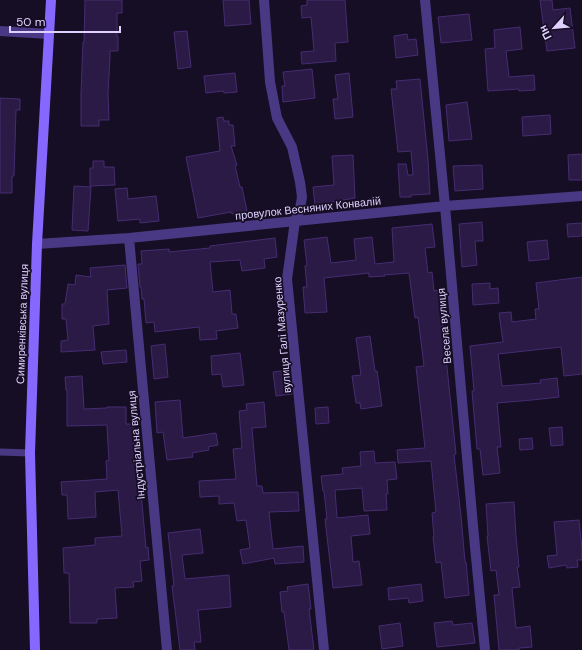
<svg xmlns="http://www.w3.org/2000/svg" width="582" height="650" viewBox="0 0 582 650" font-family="'DM Sans',sans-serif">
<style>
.building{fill:#2a1a45;stroke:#462c72}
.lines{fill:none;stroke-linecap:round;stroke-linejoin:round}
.lane{stroke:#493984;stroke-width:7}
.street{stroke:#493984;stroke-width:10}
.secondary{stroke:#8768ff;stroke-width:10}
.labels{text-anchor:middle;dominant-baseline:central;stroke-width:3.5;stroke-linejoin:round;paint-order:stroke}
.street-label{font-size:11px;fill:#dfd1ff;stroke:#160e24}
</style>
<rect width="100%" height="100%" fill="#160e24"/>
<path class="building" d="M85,0H122V13H117V37H118V51H110V57L108,94L109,120H99V126H81V94L83,42H84Z
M223,0H249L251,24L225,26Z
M307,0H345L348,42L335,43L336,61L302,64L301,52L314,51L311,17L302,18L301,6L307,5Z
M540,0H552L553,10L570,8L575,48L547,51Z
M469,14L472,40L441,43L438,17Z
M520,27L522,49L506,51L509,77L534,75L535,90L519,91V89L488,91L485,49L495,48L494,30Z
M187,31L191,67L178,69L174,32Z
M407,34L408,40L416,39L418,55L396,58L394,36Z
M312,69L315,98L283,102L282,86H285L283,72Z
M235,73L237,92L224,93L223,91L206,93L204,76Z
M349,73L353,117L335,119L333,99H338L335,75Z
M420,79L428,160L430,194L411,195V197H400L398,164H406L408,175H413L411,151L398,152L391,89H397L396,81Z
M0,98L20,99V110H16L14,176H12V193H0Z
M467,102L472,139L449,141L446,105Z
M550,115L551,134L523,136L522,117Z
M223,117L224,121H229V125H233L235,146H231L237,165L235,166L240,187H242L247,211L232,214L231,212L198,218L186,157L220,151L217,118Z
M582,154V180H569L568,155Z
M353,155L355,198L332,202V204L315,206L313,187L334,185L332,156Z
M93,161H104V167H114L115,185L90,186V168H93Z
M482,165L483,189L455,191L453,166Z
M74,186L91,187L88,231L72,230Z
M127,188L128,199L156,196L159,221L140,223V219L118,221L115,189Z
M482,222L483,241H475L477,265L462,267L459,224Z
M582,223V236L568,237L567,224Z
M432,224L435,247L425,248L428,273L432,272L434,291L438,290L442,319L456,454L454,455L461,516L465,562H466L469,595L445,598L441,562L436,563L433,537H434L432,513L436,512L431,461L398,463L397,450L425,448L416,367L424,366L418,317L415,318L409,273L384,275L385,276L369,277V273L324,278L327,312L305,313L303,287H307L305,266L307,265L304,240L327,237L331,263L356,260L354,239L372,237L375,264L394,262L392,228Z
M275,238L277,257L264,259L265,268L242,271L240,260L210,262L213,292L230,290L232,314H236L238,328L216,331L217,339L200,340L199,327L155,332L154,322L146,323L144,299H142L141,287H140L138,264H142L141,251L169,249V252L210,248V246Z
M547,240L549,259L529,261L527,242Z
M125,265L127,288L107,290L109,324L93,326L95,350L61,352V341L68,340L66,319H62V304H65L68,284L75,285L76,275L91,277L90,268Z
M582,277V374L564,376L561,347L498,354L502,386L541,383L540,380L557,378L559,397L532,400L497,403L501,447H497L500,473L483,475L480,449H477L472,391H474L470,346L503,342L499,313L511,312L512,322L536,319L535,309H539L536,283Z
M490,283V289L498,288L499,303L473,305L472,284Z
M370,336L375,371H377L382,406L361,409L360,403H356L352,376L361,375L356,338Z
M165,344L168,377L154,379L151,346Z
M126,350L127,362L103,364L101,352Z
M240,353L244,385L223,387L221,374L212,375L211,356Z
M289,370L292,394L276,396L273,372Z
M82,376L84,409L107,408V407H126V424H133L134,448L137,447L146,548L148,547L149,560L140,561L142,581L133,582L134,587L115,588L117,618L97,619V623H70L69,573H64L63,548L95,545V538L122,536L118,490L95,492L96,517L68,519L67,495H62L61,482L107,479L106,461L109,460L108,445L107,425L67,426V390H66L65,377Z
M180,400L183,438L216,433L218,445L208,447L209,450L192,453L193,457L167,460L163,432L157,433L155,402Z
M264,402L266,427L252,428L257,486H262L263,493L298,492L299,511L269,512L273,549L303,546L304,562L275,564L274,558L243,564L240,550L250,548L246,520L237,521L234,503L219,504V496L200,497L199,481L236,479L233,449L242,448L239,411L247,410L246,404Z
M328,407L329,423L316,424L315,408Z
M562,427L563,445L551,446L549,428Z
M532,438L533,449L520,450L519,439Z
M374,451L375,463L395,462L397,479L387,480L388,494H386L387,510L364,511L362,488L335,490L337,518L368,515L370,534L351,536L353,562L359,561L362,585L333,588L325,519H327L324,491H323L321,476L343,474L342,468L361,466L360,452Z
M514,502L516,536L519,567H517L520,587L512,588L516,628L530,626L532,647L519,648V650H499L494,595H499L496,570L491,571L487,536H488L486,504Z
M579,520L582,549V560H577L578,567L567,568L566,565L549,568L547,556L557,555L554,522Z
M200,529L203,553L182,555L185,579L229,575L231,607L198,610L201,642H194L195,650H180L172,586H174L173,577L168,533Z
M308,584L311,609H309L314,650H289L284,612H282L280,592L288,591L287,587Z
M421,584L423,601L409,603L408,598L389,600L388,588Z
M452,621L453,625L472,623L475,643L437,647L434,623Z
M400,623L403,646L382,649L379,626Z"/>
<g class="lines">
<path class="lane" d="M0,452L30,453"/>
<path class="street" d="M264,0L270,82L277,118L292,147L300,182L302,197L300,209L295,221L287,279L324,650
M425,0L445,206L473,526L485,650
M0,31L49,34
M129,238L167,650
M37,244L129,238L445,206L582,196"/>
<path class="secondary" d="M35,650L30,453L37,244L51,0"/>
</g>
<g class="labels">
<g class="street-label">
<text transform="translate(308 208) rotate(-6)">провулок Весняних Конвалій</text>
<text transform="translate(22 324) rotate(-88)">Симиренківська вулиця</text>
<text transform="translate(444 326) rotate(-95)">Весела вулиця</text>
<text transform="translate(282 335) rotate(-95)">вулиця Галі Мазуренко</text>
<text transform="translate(136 445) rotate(-95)">Індустріальна вулиця</text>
</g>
</g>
<g transform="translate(554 28) rotate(243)" stroke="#160e24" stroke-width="3" paint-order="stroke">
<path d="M0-3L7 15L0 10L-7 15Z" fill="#dfd1ff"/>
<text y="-6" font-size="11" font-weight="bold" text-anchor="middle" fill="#dfd1ff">Пн</text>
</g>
<path d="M10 26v6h110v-6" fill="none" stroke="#dfd1ff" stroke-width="2"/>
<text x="16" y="26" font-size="12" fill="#dfd1ff" stroke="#160e24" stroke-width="3" paint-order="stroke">50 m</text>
</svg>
